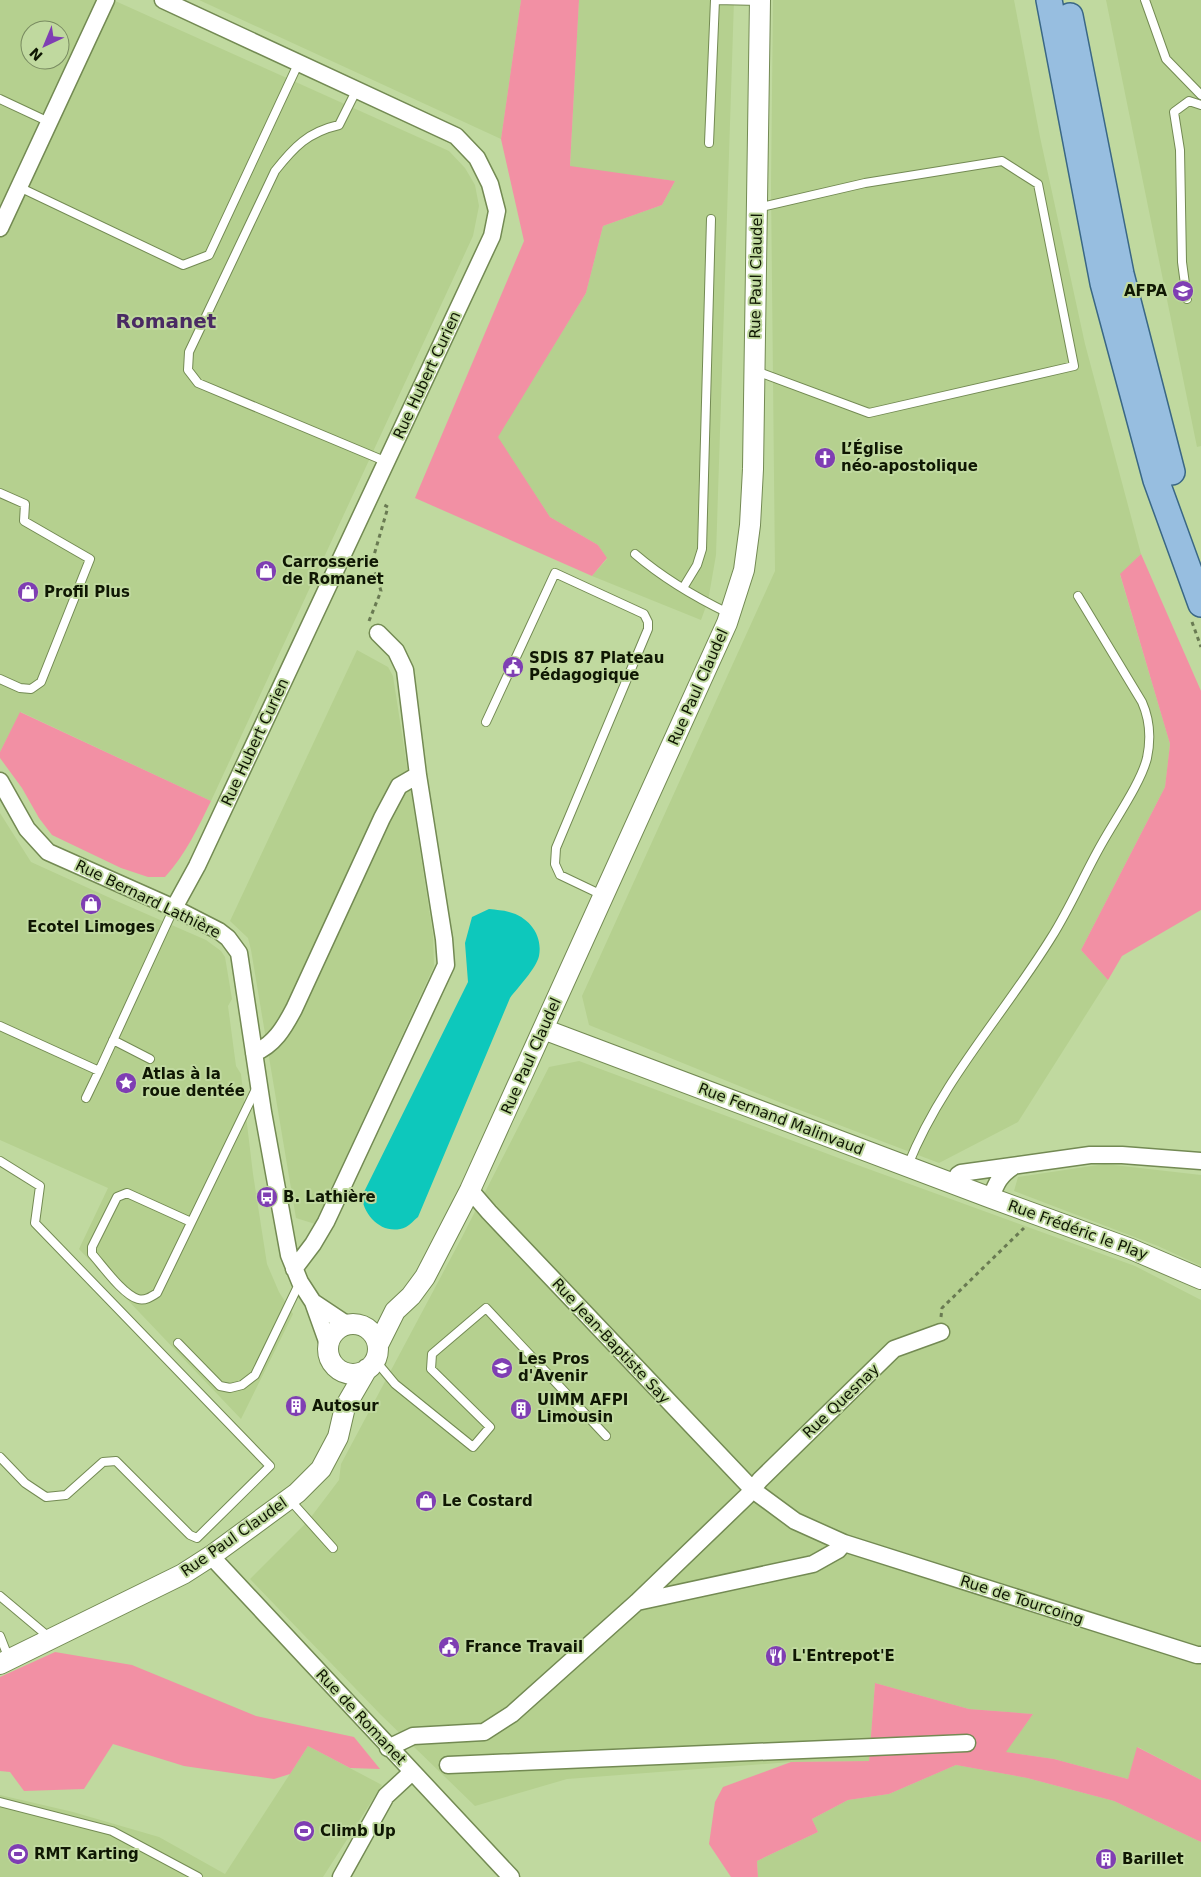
<svg xmlns="http://www.w3.org/2000/svg" width="1201" height="1877" viewBox="0 0 1201 1877" font-family="'DejaVu Sans',sans-serif">
<style>
.built{fill:#b5d08f;fill-rule:evenodd}
.green{fill:#f290a4}
.water{fill:#0dc8bc}
.lines{fill:none;stroke-linecap:round;stroke-linejoin:round}
.service-casing{stroke:#738a53;stroke-width:10}
.minor-casing{stroke:#738a53;stroke-width:19}
.tertiary-casing{stroke:#738a53;stroke-width:22}
.primary-casing{stroke:#3a6785;stroke-width:28}
.path{stroke:#697a52;stroke-width:3;stroke-dasharray:4 4;stroke-linecap:butt}
.service{stroke:#fff;stroke-width:8}
.minor{stroke:#fff;stroke-width:16}
.tertiary{stroke:#fff;stroke-width:20}
.primary{stroke:#97bee0;stroke-width:25}
.labels{text-anchor:middle;dominant-baseline:central;stroke-width:4;stroke-linejoin:round;paint-order:stroke}
.street-label{font-size:15px;fill:#0f1703;stroke:#c0d99f}
.poi-label{font-size:15px;font-weight:bold;fill:#0f1703;stroke:#c0d99f;text-anchor:start}
.district-label{font-size:20px;font-weight:bold;fill:#492a63;stroke:#c0d99f}
</style>
<rect width="100%" height="100%" fill="#c0d99f"/>
<path class="built" d="M0,0H113L449,151L465,168L475,185L479,206L473,236L211,801L21,712L0,752ZM30,30H60V60H30Z
M199,0H521L501,139Z
M579,0H734L716,555L708,601L701,620L592,576L607,559L598,545L550,517L497,437L586,293L603,226L662,205L675,181L570,167Z
M773,0H1014L1040,137L1085,344L1141,554L1120,575L1170,744L1165,787L1081,950L1108,980L1018,1122L939,1163L784,1104L589,1025L582,996L775,571L771,186Z
M1106,0H1201V446L1197,447Z
M357,650L388,667L393,676L433,935L434,966L315,1224L296,1218L251,950L248,938L230,921Z
M0,813L31,862L119,902L206,940L221,951L225,957L232,999L228,1006L236,1066L241,1074L253,1174L267,1264L279,1292L293,1314L241,1419L79,1249L108,1188L0,1140Z
M579,1061L852,1163L1135,1266L1201,1300V1780L1138,1747L1128,1779L1054,1759L1005,1752L1033,1714L969,1709L875,1683L869,1761L791,1762L567,1779L475,1806L381,1715L250,1579L308,1521L339,1480L341,1464L461,1239L549,1067Z
M1105,1164L1201,1175V1266L1158,1246L1014,1191L1018,1177Z
M308,1746L382,1785L323,1877H0V1795L73,1812L159,1837L225,1874Z
M956,1765L1027,1778L1114,1801L1201,1842V1877H758L757,1861L818,1832L812,1819L848,1800L889,1794Z"/>
<path class="green" d="M521,0H579L570,166L675,181L662,205L603,226L586,293L498,437L550,517L598,545L607,558L592,576L415,498L524,241L501,139Z
M1141,554L1201,691V910L1122,956L1108,980L1081,950L1165,787L1170,744L1120,574Z
M20,712L211,801C198,828 185,855 165,877H148L121,868L52,835L39,818L22,788L0,758V752Z
M55,1652L132,1665L256,1716L354,1737L380,1769L350,1768L308,1746L290,1774L274,1779L184,1766L113,1744L84,1789L24,1791L10,1772L0,1771V1677Z
M875,1683L969,1709L1033,1714L1006,1752L1054,1759L1128,1779L1137,1747L1201,1780V1842L1114,1801L1027,1778L956,1765L889,1794L848,1800L812,1819L818,1832L757,1861L758,1877H731L709,1844L715,1802L723,1787L791,1762L869,1761Z"/>
<path class="water" d="M489,909C496,910 503,910 509,912C529,917 543,935 539,956C536,969 518,987 510,998L418,1217C414,1220 410,1225 406,1227C384,1237 363,1216 362,1196L468,982L465,943L472,917Z"/>
<g class="lines">
<g class="service-casing">
<path id="service" d="M716,0L760,1
M1145,0L1166,59L1201,95
M357,89L339,125C308,132 294,147 275,171L189,352L188,370L198,383L387,462
M0,99L49,122
M709,143L715,0
M19,187L183,265L209,255L299,62
M1187,299L1182,262L1180,150L1174,112L1189,101L1201,105
M756,371L869,413L1074,366L1038,184L1002,161L865,183L757,208
M0,493L25,504L24,521L90,559L41,682L31,689L20,688L0,679
M635,554C663,578 695,597 728,613
M683,588L697,565L702,549L711,219
M486,722L555,573L644,614L648,622V629L556,848L555,864L560,875L602,895
M0,1026L99,1071L174,908
M113,1040L150,1059
M86,1098L99,1071
M0,1161L40,1186L35,1223L270,1466L197,1538L190,1535L116,1461L103,1462L66,1495L46,1497L25,1483L0,1457
M908,1165C941,1082 1004,1014 1051,938C1070,908 1084,875 1101,845C1114,821 1141,783 1147,758C1151,739 1150,720 1142,702L1078,596
M191,1222L127,1193L117,1197L92,1247V1254C102,1265 123,1295 138,1299C145,1301 151,1297 157,1293L257,1087
M178,1343L220,1386L230,1388L242,1385L255,1375L300,1282
M375,1360L395,1384L473,1447L490,1427L431,1369L432,1354L486,1308L606,1436
M290,1500L333,1548
M0,1596L50,1638
M0,1636L9,1659
M0,1802L112,1831L198,1877"/>
</g>
<g class="minor-casing">
<path id="minor" d="M163,0L456,136L477,158L490,184L497,211L492,236L197,866L174,908
M0,228L106,0
M0,781L27,829L48,852L174,908L219,931L228,938L239,953L263,1112L289,1255L300,1282L313,1302L328,1344
M254,1053C274,1045 284,1028 294,1009L382,818L399,786L418,775
M953,1184L958,1175L961,1173L1090,1155H1122L1201,1161
M470,1190L489,1212L753,1490L795,1521L844,1543L838,1550L813,1564L637,1602
M991,1198C996,1183 1000,1175 1014,1166
M294,1269L313,1244L326,1222L446,965L444,939L418,775L405,670L396,651L378,633
M313,1302L346,1324
M844,1543L1197,1655H1201
M211,1556L511,1877
M388,1748L413,1736L484,1732L512,1714L637,1602L747,1496L760,1480L894,1349L941,1332
M448,1765L967,1743
M341,1877L386,1796L412,1772"/>
</g>
<g class="tertiary-casing">
<path id="tertiary" d="M543,1029L991,1198L1131,1249L1201,1279
M328 1349a25 25 0 1 1 50 0a25 25 0 1 1-50 0Z
M378,1345L395,1311L411,1296L425,1277L470,1190L727,623L744,570L750,525L753,469L760,0
M0,1664L183,1574L211,1556L297,1493L321,1469L338,1437L345,1407L367,1369"/>
</g>
<g class="primary-casing">
<path id="primary" d="M1049,0L1103,283L1156,480L1201,604
M1070,16L1121,274L1172,472"/>
</g>
<path class="path" d="M369,621L381,591L372,562L388,507L384,505
M1192,622L1201,647
M941,1317L942,1308L1024,1228"/>
<use href="#service" class="service"/>
<use href="#minor" class="minor"/>
<use href="#tertiary" class="tertiary"/>
<use href="#primary" class="primary"/>
</g>
<defs>
<g id="school-disc" transform="scale(1.125)"><circle r="9.5" fill="#7f3eb3" stroke="#c0d99f"/><path d="M0-5L7-2L0 1L-7-2ZM-4 1L0 2.5L4 1V4Q0 6-4 4Z" fill="#fff"/></g>
<g id="church-disc" transform="scale(1.125)"><circle r="9.5" fill="#7f3eb3" stroke="#c0d99f"/><path d="M-1.2-6h2.4v3.5h3.3v2.4h-3.3V6h-2.4V-.1h-3.3v-2.4h3.3Z" fill="#fff"/></g>
<g id="shop-disc" transform="scale(1.125)"><circle r="9.5" fill="#7f3eb3" stroke="#c0d99f"/><path d="M-5-2.5h2.3a2.7 3.5 0 0 1 5.4 0H5L5.5 6h-11ZM-1.5-2.5h3a1.5 2.3 0 0 0-3 0Z" fill="#fff"/></g>
<g id="civic-disc" transform="scale(1.125)"><circle r="9.5" fill="#7f3eb3" stroke="#c0d99f"/><path d="M-.6-6.5H3V-4.5H.6V-3L4-1V1h2V6H-6V1h2V-1L-.6-3ZM-1.2 2.5V6h2.4V2.5Z" fill="#fff"/></g>
<g id="sight-disc" transform="scale(1.125)"><circle r="9.5" fill="#7f3eb3" stroke="#c0d99f"/><path d="M0-6L1.8-2.2L6-1.7L2.9 1.2L3.7 5.4L0 3.3L-3.7 5.4L-2.9 1.2L-6-1.7L-1.8-2.2Z" fill="#fff"/></g>
<g id="bus-disc" transform="scale(1.125)"><circle r="9.5" fill="#7f3eb3" stroke="#c0d99f"/><path d="M-5-6H5V4H4V6H2V4H-2V6H-4V4H-5ZM-3.5-4V0h7V-4ZM-3.5 1.2v1.5H-2V1.2ZM2 1.2v1.5H3.5V1.2Z" fill="#fff"/></g>
<g id="building-disc" transform="scale(1.125)"><circle r="9.5" fill="#7f3eb3" stroke="#c0d99f"/><path d="M-4-6H4V6H1V3H-1V6H-4ZM-2.5-4.3h1.7v1.8h-1.7ZM.8-4.3h1.7v1.8H.8ZM-2.5-1h1.7V.8h-1.7ZM.8-1h1.7V.8H.8Z" fill="#fff"/></g>
<g id="restaurant-disc" transform="scale(1.125)"><circle r="9.5" fill="#7f3eb3" stroke="#c0d99f"/><path d="M-5-6h1v4h1v-4h1v4h1v-4h1v5L-1.5 .5V6h-2V.5L-5-1ZM5-6V6H3V1.5H1.5Q1.5-4 5-6Z" fill="#fff"/></g>
<g id="stadium-disc" transform="scale(1.125)"><circle r="9.5" fill="#7f3eb3" stroke="#c0d99f"/><path d="M0-5a6.5 5 0 1 0 0 10a6.5 5 0 1 0 0-10ZM-3.5-1.8h7v3.6h-7Z" fill="#fff"/></g>
</defs>
<g fill-rule="evenodd">
<use href="#school-disc" x="1183" y="291"/>
<use href="#church-disc" x="825" y="458"/>
<use href="#shop-disc" x="266" y="571"/>
<use href="#shop-disc" x="28" y="592"/>
<use href="#civic-disc" x="513" y="667"/>
<use href="#shop-disc" x="91" y="904"/>
<use href="#sight-disc" x="126" y="1083"/>
<use href="#bus-disc" x="267" y="1197"/>
<use href="#school-disc" x="502" y="1368"/>
<use href="#building-disc" x="296" y="1406"/>
<use href="#building-disc" x="521" y="1409"/>
<use href="#shop-disc" x="426" y="1501"/>
<use href="#civic-disc" x="449" y="1647"/>
<use href="#restaurant-disc" x="776" y="1656"/>
<use href="#stadium-disc" x="304" y="1831"/>
<use href="#stadium-disc" x="18" y="1854"/>
<use href="#building-disc" x="1106" y="1859"/>
</g>
<g class="labels">
<g class="street-label">
<text transform="translate(756 276) rotate(-89)">Rue Paul Claudel</text>
<text transform="translate(427 375) rotate(-65)">Rue Hubert Curien</text>
<text transform="translate(698 687) rotate(-66)">Rue Paul Claudel</text>
<text transform="translate(255 742) rotate(-65)">Rue Hubert Curien</text>
<text transform="translate(148 899) rotate(26)">Rue Bernard Lathière</text>
<text transform="translate(531 1056) rotate(-66)">Rue Paul Claudel</text>
<text transform="translate(781 1119) rotate(21)">Rue Fernand Malinvaud</text>
<text transform="translate(1078 1230) rotate(20)">Rue Frédéric le Play</text>
<text transform="translate(611 1341) rotate(47)">Rue Jean-Baptiste Say</text>
<text transform="translate(841 1401) rotate(-44)">Rue Quesnay</text>
<text transform="translate(234 1537) rotate(-35)">Rue Paul Claudel</text>
<text transform="translate(1022 1600) rotate(18)">Rue de Tourcoing</text>
<text transform="translate(361 1717) rotate(47)">Rue de Romanet</text>
</g>
<g class="poi-label">
<text x="1167" y="291" text-anchor="end">AFPA</text>
<text x="841" y="449">L’Église<tspan x="841" dy="17">néo-apostolique</tspan></text>
<text x="282" y="562">Carrosserie<tspan x="282" dy="17">de Romanet</tspan></text>
<text x="44" y="592">Profil Plus</text>
<text x="529" y="658">SDIS 87 Plateau<tspan x="529" dy="17">Pédagogique</tspan></text>
<text x="91" y="927" text-anchor="middle">Ecotel Limoges</text>
<text x="142" y="1074">Atlas à la<tspan x="142" dy="17">roue dentée</tspan></text>
<text x="283" y="1197">B. Lathière</text>
<text x="518" y="1359">Les Pros<tspan x="518" dy="17">d'Avenir</tspan></text>
<text x="537" y="1400">UIMM AFPI<tspan x="537" dy="17">Limousin</tspan></text>
<text x="312" y="1406">Autosur</text>
<text x="442" y="1501">Le Costard</text>
<text x="465" y="1647">France Travail</text>
<text x="792" y="1656">L'Entrepot'E</text>
<text x="320" y="1831">Climb Up</text>
<text x="34" y="1854">RMT Karting</text>
<text x="1122" y="1859">Barillet</text>
</g>
<g class="district-label">
<text x="166" y="321">Romanet</text>
</g>
</g>
<g transform="translate(45 45) rotate(224)"><circle r="24" fill="#c0d99f" stroke="#798b61"/>
<path d="M0-4L9 19L0 12L-9 19Z" fill="#7f3eb3"/>
<text y="-8" font-size="14" font-weight="bold" text-anchor="middle" fill="#0f1703">N</text>
</g>
</svg>
